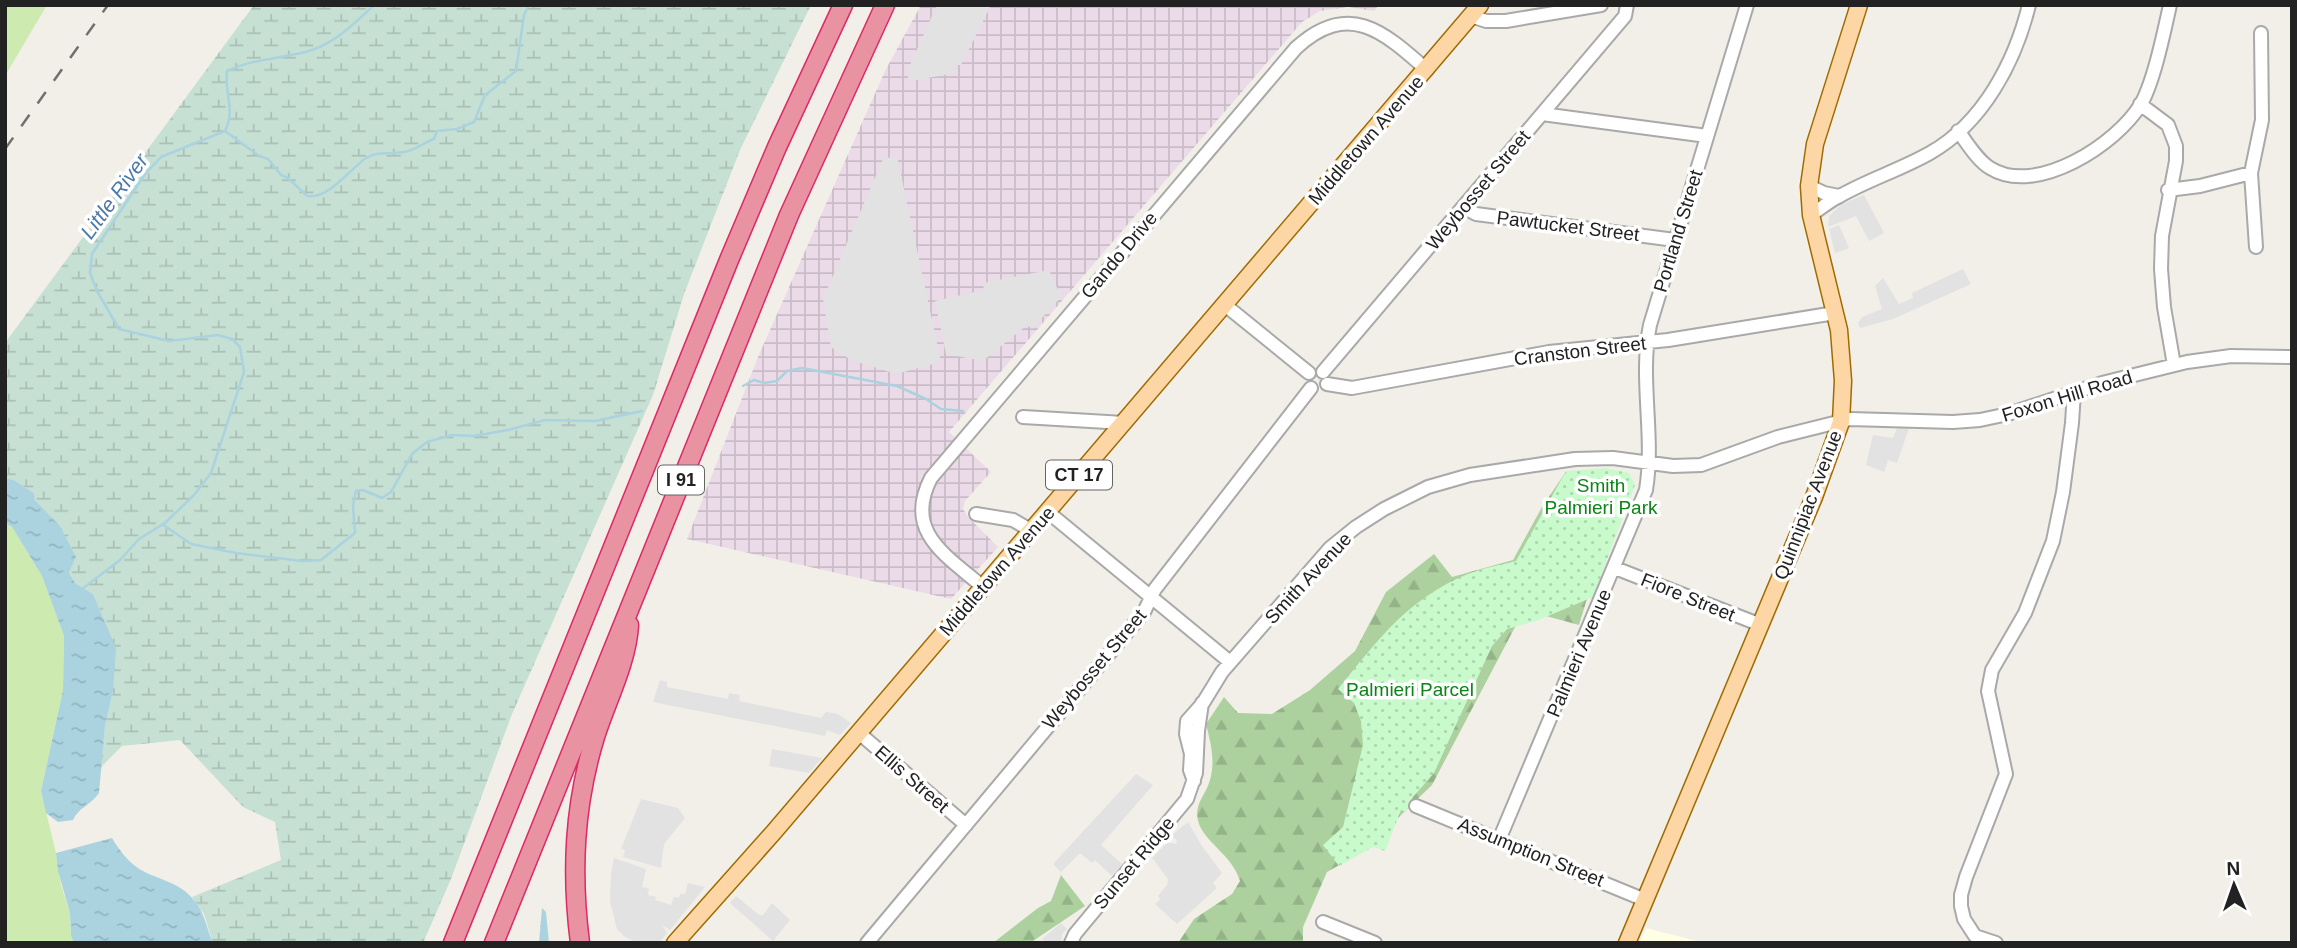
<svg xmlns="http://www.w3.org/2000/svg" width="2297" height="948" viewBox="0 0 2297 948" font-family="Arial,sans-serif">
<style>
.industrial{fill:url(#industrial-grid)}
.education{fill:#ffffe5}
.grass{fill:#cdebb0}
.forest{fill:url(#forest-firs)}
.wetland{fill:url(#wetland-marsh)}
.park{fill:url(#park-dots)}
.parking{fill:#e2e2e2}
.water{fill:url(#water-ripples)}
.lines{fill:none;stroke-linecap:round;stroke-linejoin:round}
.stream{stroke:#aad3df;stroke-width:2.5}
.minor-casing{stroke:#a9a9a9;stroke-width:16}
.major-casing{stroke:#a06b00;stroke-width:19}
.highway-casing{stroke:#dc2a67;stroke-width:21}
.minor{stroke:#fff;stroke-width:12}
.major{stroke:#fcd6a4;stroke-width:16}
.highway{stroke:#e892a2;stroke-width:18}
.rail{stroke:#707070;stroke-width:2.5;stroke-dasharray:14 14;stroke-linecap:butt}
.labels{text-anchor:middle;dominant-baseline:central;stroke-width:7;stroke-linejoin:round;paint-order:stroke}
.shield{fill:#fff;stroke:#646464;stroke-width:2}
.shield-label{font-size:18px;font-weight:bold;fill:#222}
.street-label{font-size:19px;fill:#222;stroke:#fff}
.park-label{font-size:19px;fill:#0c8416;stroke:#fff}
.water-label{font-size:21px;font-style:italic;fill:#4a7aab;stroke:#fff}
</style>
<defs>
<pattern id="industrial-grid" width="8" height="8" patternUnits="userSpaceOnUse" patternTransform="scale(1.75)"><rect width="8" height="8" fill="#ebdbe8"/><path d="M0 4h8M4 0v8" fill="none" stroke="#c9bcc7"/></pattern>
<pattern id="forest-firs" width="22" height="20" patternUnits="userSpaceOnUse" patternTransform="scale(1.75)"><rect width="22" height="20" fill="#add19e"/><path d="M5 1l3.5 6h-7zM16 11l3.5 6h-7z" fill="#95b388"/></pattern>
<pattern id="wetland-marsh" width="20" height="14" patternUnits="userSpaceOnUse" patternTransform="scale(1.75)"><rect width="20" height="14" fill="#c6e0d4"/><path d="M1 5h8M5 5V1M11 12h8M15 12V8" fill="none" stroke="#aac0b6"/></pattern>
<pattern id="park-dots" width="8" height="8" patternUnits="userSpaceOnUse" patternTransform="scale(1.75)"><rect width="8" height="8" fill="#c8facc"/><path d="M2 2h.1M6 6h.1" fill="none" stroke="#acd6af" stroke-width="1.8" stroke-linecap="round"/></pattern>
<pattern id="water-ripples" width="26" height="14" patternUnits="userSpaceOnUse" patternTransform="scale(1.75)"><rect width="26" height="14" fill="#aad3df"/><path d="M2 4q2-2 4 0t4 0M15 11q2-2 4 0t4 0" fill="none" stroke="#92b5bf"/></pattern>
</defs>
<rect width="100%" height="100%" fill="#f2efe9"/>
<path class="industrial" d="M921,5H1379L1374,11L1348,7L1320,11L1302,22L949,432L991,472L965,501L963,509L968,517L998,547L951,599L687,539L758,357L885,71Z"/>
<path class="education" d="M1646,928L1705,943H1639Z"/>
<path class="grass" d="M5,5H47L5,76Z
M5,523L12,527L42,576L64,636L63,690L41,791L56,853L61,885L70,913L71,936L74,943H5Z"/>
<path class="forest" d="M1565,473L1570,476L1592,582L1579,625L1524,610L1432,785L1364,851L1327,872L1303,927V943H1178L1194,919L1232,894L1240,881C1232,855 1206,843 1199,824C1193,806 1203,799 1209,783C1216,763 1211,744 1206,724L1224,697L1238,713L1272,714L1310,690L1355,651L1386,592L1434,554L1452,577L1513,560L1542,507Z
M1061,875L1085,906L1030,943H993L1038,908L1051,901Z"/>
<path class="wetland" d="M254,5H811L740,150L684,294L653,395L512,714L451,879L423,943H213L204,914L192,897L281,860L275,822L243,807L180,740L122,746L101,767L105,726L113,691L107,627L93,594L75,583L69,571L60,526L35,500L34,493L14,480L5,478V343Z"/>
<path class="park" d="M1606,468L1629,473L1635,485L1593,597L1536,621L1507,629L1492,646L1434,773L1413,797L1406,812L1401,810L1385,851L1373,847L1339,866L1323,845L1343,827L1363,745L1361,721L1354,703L1338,689C1378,640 1407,599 1468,574C1483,568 1500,565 1516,561L1566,471Z"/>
<path class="parking" d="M937,5H991L961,65H955V73L911,81L908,78L909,67Z
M897,156L941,362L896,374L851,360L831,347L823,299L883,159Z
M1864,195L1884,233L1869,241L1856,216L1828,227L1829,216L1842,204Z
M1839,225L1849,248L1835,253L1829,229Z
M1963,269L1971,284L1893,319L1860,328L1858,323L1862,317L1882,309L1875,286L1883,278L1899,304L1913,298L1912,293Z
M1049,270L1058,290L1063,295L1032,329L1027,325L983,361L946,354L935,301L984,290L983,283Z
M1898,426L1909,428L1897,463L1888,460L1884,472L1866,465L1873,435L1893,438Z
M660,680L667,682V687L728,699L729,693L740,695L739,701L821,718L826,712L838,714L851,723L840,735L827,730L825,736L653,702Z
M772,749L822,758L809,773L769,766Z
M1136,774L1153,785L1101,845L1122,864L1112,876L1095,860L1092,863L1080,853L1061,872L1053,864Z
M641,799L678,808L685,818L664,844L661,868L623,857L625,850L621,849Z
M1188,822L1202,846L1222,873L1213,883L1217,888L1177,924L1155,904L1160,899L1158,896L1167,885L1168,879L1152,858L1168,842L1176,844L1177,841L1172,835Z
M614,858L646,869L642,887L649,889L648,895L656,897L655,900L671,905L674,897L679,898L680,894H685L688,883L705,887L670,930L662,925L667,933L659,943H638L625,937L617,929L610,902L611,874Z
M736,896L759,915H763L772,903L790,920L773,941L730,903Z
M1061,923L1067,929L1062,934L1061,943H1046L1042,939Z"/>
<path class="water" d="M5,478L14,480L34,493L35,500L60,526L76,557L69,572L75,583L93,594L116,648L113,691L105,726L99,793C92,804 78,808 73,820L58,822L46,813L41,791L63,690L64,636L42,576L12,527L5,523Z
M112,838C119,850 129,863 141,870C159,880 179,882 193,899C205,912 206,927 213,943H74L71,936L70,913L58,871L56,853Z
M542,908L546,912L549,943H539Z"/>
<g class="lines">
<path class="stream" d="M225,131L259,156L268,159L281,175L288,178L307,196C328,200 349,170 366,158C377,151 392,154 404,152C417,150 424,142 434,139L437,131L457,129L474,122L485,95L516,71L524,15L529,5
M743,386L754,380L764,383L777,381L787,371L802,368L897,386L926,399L941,409L963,411
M162,524L191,544L236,553L302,561L321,560L355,533L353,506L356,491L363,490L382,498L391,492L412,454L427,442L452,435L474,436L508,430L545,420L595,421L642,411
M82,589L120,560L139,539L165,523L194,495L211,473L244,372L240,347L232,339L218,335L169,341L119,329L97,291L90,273L92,254L145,174L161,157L225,131C236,109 224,94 227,71C254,58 284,59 312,50C336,42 356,22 374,5"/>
<g class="minor-casing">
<path id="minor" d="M1471,16L1486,21H1506L1601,5
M2140,104L2168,125L2176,146V161L2162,236L2161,269L2164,307L2174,365
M1542,114L1707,136
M1958,131C1968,144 1977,160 1990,168C2036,197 2117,144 2141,104C2154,81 2164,32 2170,5
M1809,186L1824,193L1839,196
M2168,190L2200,186L2251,173
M1463,207L1476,214L1675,240
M1811,215C1820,209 1828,202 1838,197C1867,180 1900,170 1930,153C1983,123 2015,62 2029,5
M2256,247L2251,173L2262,120L2261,33
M1225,305L1309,373
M1323,372L1625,16L1627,5
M1327,384L1352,388L1549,352L1668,340L1835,313
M1023,417L1124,423
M1048,512L1230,662
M976,514L1013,520L1032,531
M1615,568L1761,625
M983,587C947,556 903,532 931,478L1296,48C1348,0 1383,31 1427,70
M859,733L966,825
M1194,781L1190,770L1191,754L1186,734L1187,721L1203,703L1222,672L1330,548L1356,527L1384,509L1428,487L1470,475L1575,459L1613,458L1673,466L1701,465L1778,437L1850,419L1953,422L1980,420L2008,414L2102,383L2187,362L2231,356L2292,357
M1416,806L1645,900
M1499,840L1646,490C1655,435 1639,379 1650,325L1747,5
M1323,922L1375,943
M867,943L1144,612L1155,589L1311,388
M1071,943L1075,934L1187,799L1196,773L1198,731L1202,703
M1996,943L1975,936L1964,919L1961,906V895L1966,877L2006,774L1988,691L1992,670L2025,613L2053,541L2063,492L2072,423L2074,392"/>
</g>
<g class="major-casing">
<path id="major" d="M675,943L773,833L1480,5
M1627,943L1814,497L1841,422L1843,381L1839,330L1811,215L1809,186L1815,144L1859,5"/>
</g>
<g class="highway-casing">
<path id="highway" d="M453,943L729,260L777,147L843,5
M494,943L789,215L885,5
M580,943C571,872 574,806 595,737C606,702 627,662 629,625"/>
</g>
<use href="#minor" class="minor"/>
<use href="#major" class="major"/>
<use href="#highway" class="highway"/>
<path class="rail" d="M5,149L108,5"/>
</g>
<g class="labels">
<g class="shield">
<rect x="1046" y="460.5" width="66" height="29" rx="5"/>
<rect x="658" y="465.5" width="46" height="29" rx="5"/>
</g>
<g class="shield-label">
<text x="1079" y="475">CT 17</text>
<text x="681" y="480">I 91</text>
</g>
<g class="street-label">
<text transform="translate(1366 140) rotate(-49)">Middletown Avenue</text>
<text transform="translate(1478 190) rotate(-50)">Weybosset Street</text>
<text transform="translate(1568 226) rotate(7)">Pawtucket Street</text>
<text transform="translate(1678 231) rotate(-73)">Portland Street</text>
<text transform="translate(1119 255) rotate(-50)">Gando Drive</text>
<text transform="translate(1580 351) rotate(-7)">Cranston Street</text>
<text transform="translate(2067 396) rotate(-17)">Foxon Hill Road</text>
<text transform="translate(1808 505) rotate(-69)">Quinnipiac Avenue</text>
<text transform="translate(997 571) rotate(-49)">Middletown Avenue</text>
<text transform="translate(1308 578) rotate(-47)">Smith Avenue</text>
<text transform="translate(1688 597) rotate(22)">Fiore Street</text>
<text transform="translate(1579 653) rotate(-67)">Palmieri Avenue</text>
<text transform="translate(1094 669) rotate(-50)">Weybosset Street</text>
<text transform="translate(912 779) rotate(41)">Ellis Street</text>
<text transform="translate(1531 852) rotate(22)">Assumption Street</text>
<text transform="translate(1134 863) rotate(-50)">Sunset Ridge</text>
</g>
<g class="park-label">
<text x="1601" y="485">Smith<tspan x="1601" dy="22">Palmieri Park</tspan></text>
<text x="1410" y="689">Palmieri Parcel</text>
</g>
<g class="water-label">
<text transform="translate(114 196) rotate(-54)">Little River</text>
</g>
</g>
<rect width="2297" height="948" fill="none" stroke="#222222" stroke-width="14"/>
<g transform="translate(2234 885) rotate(358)" stroke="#ffffff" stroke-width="5" paint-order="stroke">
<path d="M0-5L12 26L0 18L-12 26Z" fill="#222222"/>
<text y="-10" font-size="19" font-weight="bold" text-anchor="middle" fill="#222222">N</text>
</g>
</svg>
